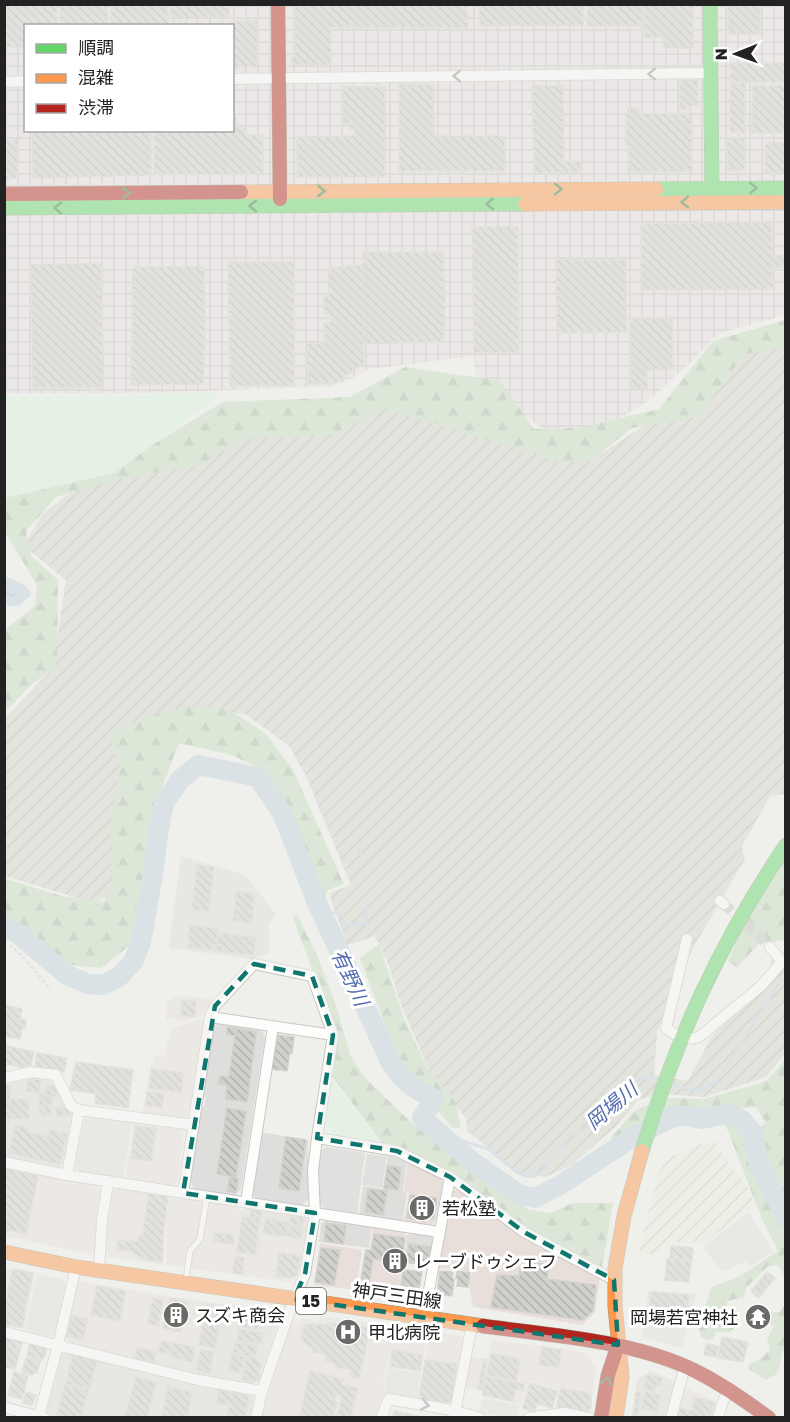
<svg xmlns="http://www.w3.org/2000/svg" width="790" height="1422" viewBox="0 0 790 1422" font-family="'Golos Text','Noto Sans JP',sans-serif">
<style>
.residential{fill:#dfdedc}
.commercial{fill:#e8dfda}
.industrial{fill:url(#industrial-grid);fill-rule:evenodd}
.construction{fill:url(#construction-furrows)}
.farmland{fill:url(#farmland-furrows)}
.forest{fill:url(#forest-firs)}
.park{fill:#dbf3e1}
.parking{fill:#e0e0de}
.water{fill:url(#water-ripples)}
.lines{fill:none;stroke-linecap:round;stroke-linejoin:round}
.stream{stroke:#c1d3e0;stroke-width:3}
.river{stroke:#c1d3e0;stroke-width:20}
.building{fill:url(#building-back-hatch);stroke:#d2d1cc;stroke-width:1.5}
.street-tunnel{stroke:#c6c6c3;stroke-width:10;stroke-dasharray:10 5;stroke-linecap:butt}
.lane-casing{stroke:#c7c7c5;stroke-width:7}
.street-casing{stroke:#c7c7c5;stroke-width:12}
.fast-casing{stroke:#939983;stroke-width:15}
.slow-casing{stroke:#939983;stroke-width:15}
.jam-casing{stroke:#939983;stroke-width:15}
.path{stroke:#d7cecb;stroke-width:2;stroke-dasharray:3 3;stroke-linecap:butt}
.lane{stroke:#fdfdfc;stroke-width:5}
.street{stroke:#fdfdfc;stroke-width:10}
.fast{stroke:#63d668;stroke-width:14}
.slow{stroke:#ff974d;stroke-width:14}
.jam{stroke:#b3261e;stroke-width:14}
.oneway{stroke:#9a9a9a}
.oneway2{stroke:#427c45}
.marked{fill:none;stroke:#0f766e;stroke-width:4.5;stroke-dasharray:12 8;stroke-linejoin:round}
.labels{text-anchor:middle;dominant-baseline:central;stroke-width:6;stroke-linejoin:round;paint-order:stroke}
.shield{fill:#fff;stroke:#646464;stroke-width:1.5}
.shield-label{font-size:16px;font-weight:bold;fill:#222}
.poi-label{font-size:18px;fill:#222;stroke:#fff;text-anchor:start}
.street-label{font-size:18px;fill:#222;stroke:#fff}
.water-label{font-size:20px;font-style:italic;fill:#536cad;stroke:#fff}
</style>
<defs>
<pattern id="industrial-grid" width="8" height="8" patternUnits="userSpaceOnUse" patternTransform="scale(1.5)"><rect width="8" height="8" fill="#e8e1e3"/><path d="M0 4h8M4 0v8" fill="none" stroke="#c7c1c2"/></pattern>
<pattern id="construction-furrows" width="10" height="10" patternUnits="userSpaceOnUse" patternTransform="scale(1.5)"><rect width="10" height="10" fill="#d6d8cd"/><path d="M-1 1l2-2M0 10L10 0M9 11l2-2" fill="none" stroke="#b7b9b0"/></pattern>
<pattern id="farmland-furrows" width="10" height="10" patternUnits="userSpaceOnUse" patternTransform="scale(1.5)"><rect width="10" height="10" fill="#ebeedf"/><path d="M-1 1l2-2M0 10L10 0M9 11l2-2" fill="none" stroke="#c9ccbf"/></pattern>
<pattern id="forest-firs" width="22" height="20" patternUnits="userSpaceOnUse" patternTransform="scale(1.5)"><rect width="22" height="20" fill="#c6ddc2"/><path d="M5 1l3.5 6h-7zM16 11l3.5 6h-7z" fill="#aabda6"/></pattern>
<pattern id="water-ripples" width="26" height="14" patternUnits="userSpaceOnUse" patternTransform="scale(1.5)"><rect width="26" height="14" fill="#c1d3e0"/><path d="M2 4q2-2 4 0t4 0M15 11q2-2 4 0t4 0" fill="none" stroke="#a6b5c0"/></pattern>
<pattern id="building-back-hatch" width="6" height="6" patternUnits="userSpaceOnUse" patternTransform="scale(1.5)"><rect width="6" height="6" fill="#d0d0cc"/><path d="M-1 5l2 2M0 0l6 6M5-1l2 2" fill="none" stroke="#b2b2af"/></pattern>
</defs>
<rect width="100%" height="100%" fill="#efefeb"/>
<path class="residential" d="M181,856L245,875L276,914L269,924V953L252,959L169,948Z
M218,1023L261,1030L265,1036L241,1190L234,1195L194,1189L190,1179L201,1107H204L206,1097L202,1096L213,1027Z
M34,1076L47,1078L54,1083L72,1111L74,1117L64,1163L57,1169L5,1158L4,1081H20Z
M260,1132L308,1140V1200L302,1205L255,1198L251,1191Z
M388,1156L407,1160L403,1192L407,1193L403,1221L359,1214L363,1186L383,1189Z
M245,1207L304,1216L309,1221L306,1241L263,1235L260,1256L236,1252L242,1210H245Z
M326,1220L372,1226L369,1248L319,1242L321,1224Z
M412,1232L429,1234L434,1241L430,1266L404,1263L407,1235H411Z
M648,1291L696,1294L682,1348L643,1337Z
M206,1302L274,1310L280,1317L260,1380L254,1384L191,1373L129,1358L131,1345L159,1339L197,1346Z
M68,1351L250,1392L254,1398L250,1418H57L50,1415L46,1407L61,1356Z
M650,1371L677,1382L667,1417L632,1418L637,1380Z"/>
<path class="commercial" d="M178,996L213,999L206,1010L203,1016L176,1022L175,1017L166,1020L167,1001Z
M204,1019L188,1117L183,1121L142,1114L151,1065H153L155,1056L165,1057L170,1030L185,1024Z
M134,1124L182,1130L184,1134L177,1183L172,1186L125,1178Z
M408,1160L439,1176L443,1183L436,1220L430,1226L404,1221L409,1193L404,1191Z
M4,1167L68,1180L96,1184L101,1192L96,1249L90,1254L5,1236Z
M119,1188L168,1196L164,1227V1265L110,1257L106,1251L107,1221L112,1192Z
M456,1189L490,1211L521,1237L600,1278L595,1312L582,1325L473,1307L469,1284L472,1272L455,1269L439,1268L451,1193Z
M169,1198L203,1200L236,1205V1209L242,1210L236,1252L260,1255L263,1235L306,1241L304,1256L295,1281L291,1282L166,1265V1222Z
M373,1226L405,1231L404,1234L406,1235L398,1296L358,1291L365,1249H370Z
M320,1243L362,1250L356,1290L314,1285Z
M4,1268L35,1273L24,1329L5,1326Z
M80,1282L206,1302L197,1346L160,1339L157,1350L131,1346L129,1358L83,1345L69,1342L65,1336L75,1286Z
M320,1316L396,1327L383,1383L385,1393L374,1417L261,1418L291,1321L300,1323L301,1318L318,1322Z
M397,1327L428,1331L421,1372L388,1367Z
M430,1331L460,1336L464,1342L452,1401L447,1404L418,1400Z
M492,1340L564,1349L586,1353L596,1367L590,1412L556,1409L559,1389L530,1381V1379L521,1404L482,1396V1390L465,1387L471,1356L488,1359Z
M682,1386L716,1402L712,1417L674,1418Z"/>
<path class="industrial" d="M4,5H785V315L719,333L690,363L648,401L605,427L548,432L476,383L474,356L369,369L336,386L149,393L5,394ZM26,26H232V130H26Z"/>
<path class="construction" d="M785,340V794L770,796L742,846L745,859L694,946L657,1032L654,1075L688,1081L712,1036L763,986L773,956L785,961V1054L766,1077L704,1097L666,1094L639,1099L614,1128L573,1164L546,1177L520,1173L467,1131L466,1118L434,1081L401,1005L388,963L375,936L347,945L329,893L351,885L306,776L289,746L245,714L181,713L114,893L94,903L5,876V715L9,714L53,667L66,580L24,546L42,514L77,488L258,423L413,400L561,458L602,453L659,416L704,409L738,351Z"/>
<path class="farmland" d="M714,1139L723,1156L748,1188L752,1198V1206L704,1243L670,1242L653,1255L639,1252L658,1173L670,1157Z"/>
<path class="forest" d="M785,320V347L745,354L698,417L632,428L589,462H559L388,409L329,435L244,439L198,466L168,470L111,481L56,497L26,531L31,556L58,580L57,664L28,688L5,712V634L8,627L35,606L37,585L5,532V433L131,458L223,402L350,397L405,367L500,381L534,429L579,428L659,409L713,341Z
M189,706L230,710L266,734L293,770L344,884L328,890L323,900L283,806L263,770L232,755L179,743L151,816L140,894L130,945L101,968L71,965L37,941L5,922V879L62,896L104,902L112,881L109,822L120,771L109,733L148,716Z
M785,859V940L759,944L737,967L728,962L747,916Z
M297,914L316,953L337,1008L350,1055L366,1079L414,1125L484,1179L529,1210L552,1213L572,1203H613L602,1267L528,1229L491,1200L420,1157L386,1148L331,1075L336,1033L293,918Z
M379,944L404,1019L428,1069L455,1101L461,1127L453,1128L402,1071L360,958Z
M785,1060V1277L778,1265L768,1266L746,1288L744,1297L727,1301V1311L739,1313L738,1325L729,1332H716L713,1339L706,1340L701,1337L699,1328L711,1287C736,1281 757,1265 778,1251L762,1219L724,1121L743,1116L757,1129L766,1123L756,1107L702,1113L683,1107L616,1144L611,1137L620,1128L629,1116L639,1108L671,1098L704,1099L758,1084L768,1080Z
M785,1303V1347L782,1353L778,1373L766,1380L749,1369L748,1364L756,1362L770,1350L767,1339L774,1326L766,1323L772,1312H780Z"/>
<path class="park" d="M222,393L115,473L5,498V396Z
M333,1081L383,1146L334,1137L326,1124Z"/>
<path class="parking" d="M88,1117L132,1123L123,1179L80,1173L75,1165L84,1120Z
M326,1147L365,1153L357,1214L325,1209L319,1203L318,1178L320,1151Z
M367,1154L387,1156L382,1188L362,1185Z
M749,1213L772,1249L773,1252L749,1267L746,1261L722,1272L705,1250L704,1246L746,1214Z
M37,1274L62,1279L66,1284L56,1333L50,1337L25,1330Z
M653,1312L690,1315L682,1347L644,1336L647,1317H652Z
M388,1368L421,1373L417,1399L386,1393L384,1383Z
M482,1398L520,1405L517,1416L505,1417L479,1413Z"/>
<path class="water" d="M7,577L26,586L32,594L20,605L9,607L5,603V578Z"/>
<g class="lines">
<path class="stream" d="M358,850L360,854
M324,915L329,913H339L347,925L366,924V902
M670,1083L687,1090H699L716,1083L776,988L785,978
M442,1135L485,1148L491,1151L518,1173L526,1176H535L542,1171L571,1136L601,1119L629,1084L649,1076L661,1080"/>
<path class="river" d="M4,927L17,933L67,975L88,984L103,985L119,977L133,962L141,942L153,874L158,834L164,803L181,779L198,765L258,777L283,815L317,903L391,1063C404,1083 413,1088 434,1099L422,1118L473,1162L520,1195L535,1198L560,1185L635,1136L673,1117L687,1116L702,1119L728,1114L742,1120L752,1132L760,1168L786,1217"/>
</g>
<path class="building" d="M4,4H57V26H26V47H4Z
M60,4H107L108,26H60Z
M111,4H168V26H111Z
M171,4H229V18L171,19Z
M295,4H467L468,28L331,27V65L292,64V55H295Z
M479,4H584L583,25L480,26Z
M588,4H642V26H587Z
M644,4H693V48H663V37L644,38Z
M728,4H760V34H728Z
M232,21H258L257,67H232Z
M730,63H786V82H731Z
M680,80H698V105H691V109L680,110Z
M745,83V133L730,132V84Z
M399,84L433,85L434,136H505V171H399Z
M786,85V133H752L753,86Z
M532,86H563L564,161L580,162L581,172L534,173Z
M342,87H385V177H297V137L354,136V129H349V124L343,125Z
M628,108H639V114L692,113V171L628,172V144H626V114H628Z
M232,115H236L237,128H246V135H263V173L230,174V130H232Z
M32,130H151V175L33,178Z
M154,130H230V174H154Z
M745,137V170L728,171L727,138Z
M19,140L18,178L4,179V141Z
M766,143H786V173H765Z
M772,222V256L786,255V267L772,268L773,289L641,290V224Z
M472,227H518L519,352L474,353Z
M363,252H443L445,300L444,342L363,344Z
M556,259L626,260V332L557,333Z
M228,262H294V386H230Z
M101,263L104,387L33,388L31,265Z
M363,265V344L364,363L335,383L308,384L307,344L324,343V323H330L329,313L324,314V293H329L328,268Z
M133,267H204L205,329L203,384L131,385Z
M630,318L672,319L673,369L647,370V389H631Z
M197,865L214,867L209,911L192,910Z
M237,892L254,894L252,923L233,920Z
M190,925L218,929L215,950L188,947Z
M218,933L256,938L253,955L216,951Z
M182,1001H196L195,1016H181Z
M4,1005L22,1009L20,1019L26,1020L25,1028H22L20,1039L4,1036Z
M227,1027L256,1032L247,1102L226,1099L227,1085L219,1084L220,1076L229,1077L235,1036L227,1034Z
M276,1035L294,1037L292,1053L290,1052L287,1071L271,1069Z
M4,1045L34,1052L30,1069L7,1064L6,1067L4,1066Z
M37,1053L67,1058L64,1072L35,1067Z
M76,1062L133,1070L128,1108L95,1103L96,1094L70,1090Z
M152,1069L183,1073L181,1092L149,1088Z
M28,1078L40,1080L39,1092L27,1091Z
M4,1085L10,1086L9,1121H4Z
M46,1086H54V1088H57V1096H46Z
M147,1092L164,1094L162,1107L146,1105Z
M39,1094H44V1097H52L51,1105H39Z
M10,1099L29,1100V1119L9,1118Z
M39,1106H51V1116L42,1115V1113H39Z
M56,1107H67L68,1110H70V1116H56Z
M227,1108L246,1111L236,1177L217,1174Z
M15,1125L28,1128L27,1132L48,1137L50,1130L67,1134L60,1164L9,1153Z
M136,1126L156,1128L151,1161L131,1158Z
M286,1137L306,1140L299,1191L279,1188Z
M387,1166L401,1168L398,1190L384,1188Z
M4,1169L38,1175L26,1234L9,1230L4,1233Z
M230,1177L238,1179L236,1193L227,1191Z
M368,1189L387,1191L383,1215L365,1212Z
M149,1193L168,1196L164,1227L162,1262L147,1260L141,1258L132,1251L117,1249L118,1240L138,1242L139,1238L143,1234Z
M410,1195L437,1198L433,1219L427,1218L425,1222L407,1218Z
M251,1209L262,1210L261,1218L250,1216Z
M291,1215L304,1217L303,1226L290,1224Z
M242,1217L260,1219L255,1254L237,1252Z
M266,1219L277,1220L275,1235L263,1233Z
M277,1220L288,1223L287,1236L275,1235Z
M326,1223L346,1226L343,1244L324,1241Z
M289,1226L302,1228L300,1238L287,1236Z
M215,1233L234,1235L233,1244L214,1241Z
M374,1234L405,1238L402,1262L373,1259L368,1290L360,1289L366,1250L371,1251Z
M409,1244L430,1247L427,1265L406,1262Z
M671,1246L693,1248L692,1260L670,1258Z
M321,1248L340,1250L334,1285L315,1282Z
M279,1253L300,1256L297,1274L292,1278L276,1276Z
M235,1257L244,1258L242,1274L232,1273Z
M667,1259L691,1261L689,1282L665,1280Z
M530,1262L549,1265L547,1279L596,1285L593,1311L583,1320L491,1307L497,1275L519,1276L520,1269H530Z
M13,1269L33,1273L26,1304L6,1300Z
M406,1270L422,1272L419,1289L404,1287V1285H401L403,1271H406Z
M440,1271L453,1272L452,1278L454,1279L452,1296L437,1294Z
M457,1271L470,1273L468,1287L457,1286L458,1279L456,1278Z
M767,1272L775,1278L758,1298L751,1291Z
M97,1286L125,1291L120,1321L91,1315Z
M651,1292L689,1295L687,1313L650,1311Z
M153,1298L163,1300L158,1326L148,1323Z
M170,1298L188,1302L181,1332L163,1328Z
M6,1300L26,1304L22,1327L4,1324V1311Z
M207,1305L222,1308L215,1348L199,1345Z
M242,1307L257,1310L261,1315L258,1329L238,1326Z
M755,1310L765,1315L760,1324L751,1320Z
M71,1316L87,1319L83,1340L67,1336Z
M331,1323L370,1328L359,1378L350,1376L352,1370L336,1367L337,1364L325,1360L326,1354L313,1352L314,1350L301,1339L305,1324L329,1325Z
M239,1329L263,1333L261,1344L237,1340Z
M4,1337L22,1342L20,1350L4,1346Z
M722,1337L748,1342L743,1362L718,1358Z
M161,1341L171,1343L169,1353L159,1352Z
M30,1343L47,1348L45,1356H44L42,1360L27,1356Z
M173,1343L195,1347L192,1362L170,1357Z
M235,1343L247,1344L244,1355L233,1352Z
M247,1344L257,1346L255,1357L244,1355Z
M706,1344L718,1346L716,1357L704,1355Z
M6,1346L20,1350L15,1369L4,1367Z
M542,1347L561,1350L559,1367L539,1365Z
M137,1348L156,1352L154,1362L135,1358Z
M201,1350L213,1352L210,1373L197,1370Z
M392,1350L422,1355L420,1371L391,1366Z
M73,1354L97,1360L89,1389L66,1384Z
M232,1354L244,1357L241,1373L229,1371Z
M491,1354L520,1359L516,1381L487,1375Z
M247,1357L257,1359V1362H261L258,1381L253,1380V1382L242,1380Z
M26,1358L40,1361L37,1373L34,1372L33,1375L22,1372Z
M484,1359L487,1360L482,1390L478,1389Z
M425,1360L457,1364L452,1400L447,1403L419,1399Z
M310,1371L343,1379L342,1385L358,1388L350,1418H337L342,1396L336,1394L334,1401L337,1402L333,1418H306L300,1416Z
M14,1372L28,1376L22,1399L8,1395Z
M647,1375L662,1378L661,1386L655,1385L654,1391L644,1389Z
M136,1377L156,1383L147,1418H125Z
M486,1377L524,1384L523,1390L515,1389L513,1401L483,1395Z
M530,1383L557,1391L552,1408L537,1404L534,1412L523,1408Z
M65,1385L88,1391L81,1418H67L57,1415Z
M168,1387L192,1392L187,1418H162Z
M560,1389L588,1393L591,1397V1408L586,1411L557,1407Z
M219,1390L249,1396L245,1418H227L229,1405L217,1403Z
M26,1392L36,1395L32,1405L23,1403Z
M636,1392L641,1393L637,1418H634L633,1417Z
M645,1392L660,1395L657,1411L641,1408Z
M695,1398L714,1402L710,1418H677L679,1408L692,1411Z
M394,1411L427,1418H393Z"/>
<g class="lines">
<path class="street-tunnel" d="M724,904L770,947"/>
<g class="lane-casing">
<path id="lane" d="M186,1280L190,1251L200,1239L207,1196"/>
</g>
<g class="street-casing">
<path id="street" d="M232,79L294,78L711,73
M4,82L26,81
M720,901L724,904
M687,939L666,1028C675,1036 688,1041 699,1037L761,986L782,962L770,947
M210,1017L333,1035
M4,1078L31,1072L56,1075L71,1106L79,1110
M317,1138L397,1151L450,1177L524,1232L614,1280
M4,1162L67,1175L439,1232
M67,1175L79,1110L194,1125
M183,1193L210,1017L215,1006L254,964L312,976L333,1035L317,1138L313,1171L315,1213L305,1274L294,1299L262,1391L256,1418
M246,1202L273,1027
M99,1270L102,1221L108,1181
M424,1317L450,1177
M4,1332L198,1380L262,1391
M4,1407L44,1418
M39,1416L58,1345L76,1267
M454,1417L472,1324
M381,1418L389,1399L456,1411L480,1418
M528,1418L564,1413L589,1418
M671,1418L685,1366
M718,1418L722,1404L728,1391"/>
</g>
<g class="fast-casing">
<path id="fast" d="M710,4L712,196
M656,189L786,188
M4,208L525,204
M642,1151C676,1039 720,942 786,845"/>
</g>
<g class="slow-casing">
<path id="slow" d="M241,192L656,189
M525,204L786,202
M4,1252L76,1267L483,1326
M616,1418L622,1377L615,1306V1268L624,1216L642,1151"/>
</g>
<g class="jam-casing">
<path id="jam" d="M278,4L280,199
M4,194L241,192
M483,1326C549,1335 626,1340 687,1367C716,1380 743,1399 769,1418
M601,1418L608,1375L616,1351"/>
</g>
<path class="path" d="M4,943C23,951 37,975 51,990"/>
<use href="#lane" class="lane"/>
<use href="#street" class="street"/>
<use href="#fast" class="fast"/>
<use href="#slow" class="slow"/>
<use href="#jam" class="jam"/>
</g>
<defs><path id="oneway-chevron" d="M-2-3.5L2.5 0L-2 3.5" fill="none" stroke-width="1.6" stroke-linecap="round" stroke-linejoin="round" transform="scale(1.5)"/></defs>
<g class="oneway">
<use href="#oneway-chevron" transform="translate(652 74) rotate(179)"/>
<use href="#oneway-chevron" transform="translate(457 76) rotate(179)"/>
<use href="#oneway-chevron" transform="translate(425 1405) rotate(10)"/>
</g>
<g class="oneway2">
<use href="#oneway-chevron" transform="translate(753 188)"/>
<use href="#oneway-chevron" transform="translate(558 189)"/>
<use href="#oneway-chevron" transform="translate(321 191)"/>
<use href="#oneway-chevron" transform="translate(126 193) rotate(-1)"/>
<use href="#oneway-chevron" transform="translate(685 202) rotate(179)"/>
<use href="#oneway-chevron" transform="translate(490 204) rotate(179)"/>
<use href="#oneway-chevron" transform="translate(253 206) rotate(180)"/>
<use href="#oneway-chevron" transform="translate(58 208) rotate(180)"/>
<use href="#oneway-chevron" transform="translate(607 1381) rotate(-79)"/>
</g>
<path d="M0 0H790V1422H0ZM254,964L312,976L333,1035L317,1138L397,1151L450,1177L524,1232L614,1280L618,1345L294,1299L305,1274L315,1213L183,1193L215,1006Z" fill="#efefeb" fill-opacity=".55" fill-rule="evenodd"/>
<path class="marked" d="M254,964L312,976L333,1035L317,1138L397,1151L450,1177L524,1232L614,1280L618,1345L294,1299L305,1274L315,1213L183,1193L215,1006Z"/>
<defs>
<g id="building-disc" transform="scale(1.35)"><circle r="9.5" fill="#6a6a68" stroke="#fff"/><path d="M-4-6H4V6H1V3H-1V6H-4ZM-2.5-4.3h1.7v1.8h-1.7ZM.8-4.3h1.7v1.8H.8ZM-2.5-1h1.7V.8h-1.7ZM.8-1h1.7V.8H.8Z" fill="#fff"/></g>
<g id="temple-disc" transform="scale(1.35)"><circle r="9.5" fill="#6a6a68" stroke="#fff"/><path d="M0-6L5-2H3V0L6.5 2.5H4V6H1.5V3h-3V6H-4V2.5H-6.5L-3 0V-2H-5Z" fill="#fff"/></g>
<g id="hospital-disc" transform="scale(1.35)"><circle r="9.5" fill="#6a6a68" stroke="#fff"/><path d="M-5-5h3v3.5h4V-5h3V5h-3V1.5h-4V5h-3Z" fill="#fff"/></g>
</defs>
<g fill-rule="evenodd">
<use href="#building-disc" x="422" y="1208"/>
<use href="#building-disc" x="395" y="1261"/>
<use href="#building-disc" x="176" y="1315"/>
<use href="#temple-disc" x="758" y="1317"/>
<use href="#hospital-disc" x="348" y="1332"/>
</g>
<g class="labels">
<rect class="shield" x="296" y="1288" width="30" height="26" rx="4.5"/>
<g class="shield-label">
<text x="311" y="1301">15</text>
</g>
<g class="poi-label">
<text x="442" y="1208">若松塾</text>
<text x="414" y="1261">レーブドゥシェフ</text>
<text x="195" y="1315">スズキ商会</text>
<text x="738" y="1317" text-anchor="end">岡場若宮神社</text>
<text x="368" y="1332">甲北病院</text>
</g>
<g class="street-label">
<text transform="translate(397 1295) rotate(8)">神戸三田線</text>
</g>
<g class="water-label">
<text transform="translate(351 977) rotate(65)">有野川</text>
<text transform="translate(611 1105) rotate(-40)">岡場川</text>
</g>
</g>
<rect width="790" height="1422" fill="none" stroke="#222222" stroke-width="12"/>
<rect x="24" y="24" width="210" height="108" fill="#ffffff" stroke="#a7a7a7" stroke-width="1.5"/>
<rect x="36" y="44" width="30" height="9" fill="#63d668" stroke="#a7a7a7" stroke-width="1.5"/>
<text x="78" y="54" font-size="18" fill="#222222">順調</text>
<rect x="36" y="74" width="30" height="9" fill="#ff974d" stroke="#a7a7a7" stroke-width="1.5"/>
<text x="78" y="84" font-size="18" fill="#222222">混雑</text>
<rect x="36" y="104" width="30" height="9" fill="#b3261e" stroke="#a7a7a7" stroke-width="1.5"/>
<text x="78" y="114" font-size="18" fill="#222222">渋滞</text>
<g transform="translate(736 54) rotate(269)" stroke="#ffffff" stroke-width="4.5" paint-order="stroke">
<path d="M0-4.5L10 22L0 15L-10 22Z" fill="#222222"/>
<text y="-9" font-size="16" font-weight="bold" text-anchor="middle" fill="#222222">N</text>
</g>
</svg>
